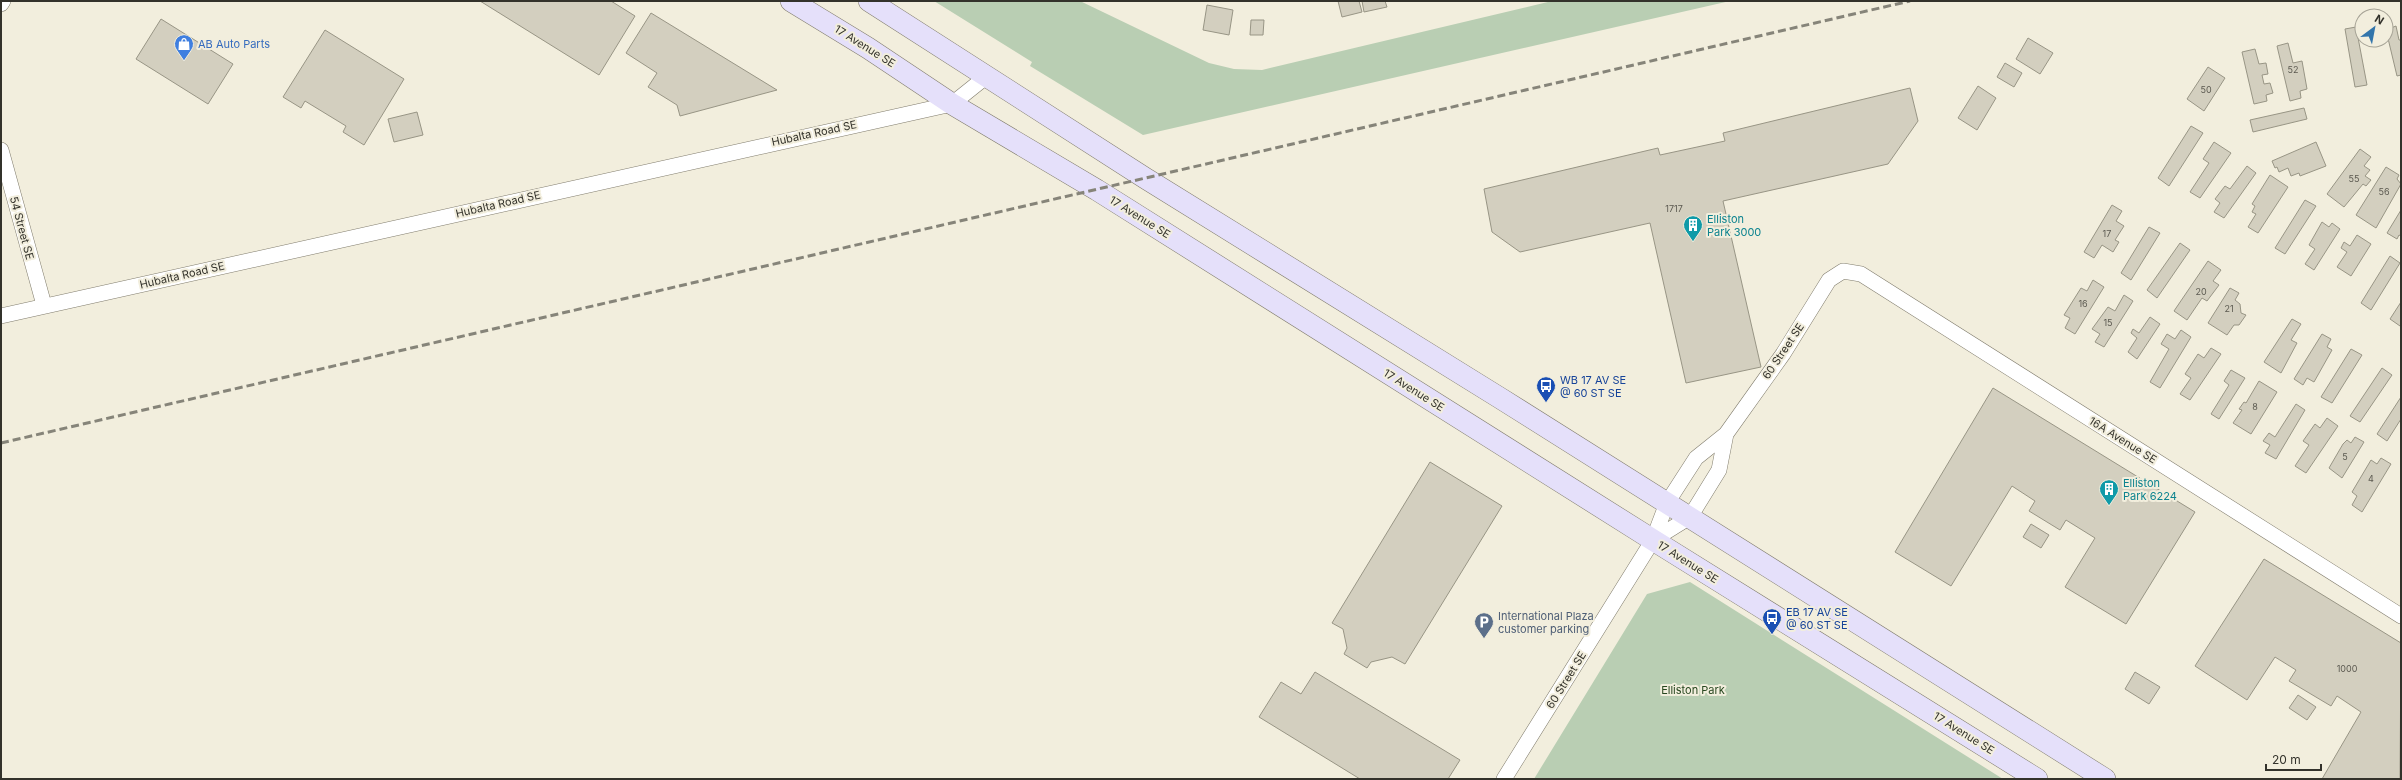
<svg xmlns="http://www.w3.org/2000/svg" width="2402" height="780" viewBox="0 0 2402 780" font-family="Inter,sans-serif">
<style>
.green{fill:#b9ceb3}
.building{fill:#d3cfbf;stroke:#989585}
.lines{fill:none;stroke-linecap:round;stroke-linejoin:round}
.minor-casing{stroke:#807c6d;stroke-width:16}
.secondary-casing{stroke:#807c6d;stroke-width:22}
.minor{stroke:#fff;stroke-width:15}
.secondary{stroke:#e5e0fa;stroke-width:21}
.rail{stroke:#868479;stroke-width:3;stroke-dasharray:8 4;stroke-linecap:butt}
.labels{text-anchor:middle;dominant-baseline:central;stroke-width:4;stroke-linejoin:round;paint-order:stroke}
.number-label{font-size:9px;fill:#5b5950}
.shop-label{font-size:11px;fill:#366cbe;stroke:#f2eedd;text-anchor:start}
.street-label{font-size:11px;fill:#33322b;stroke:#f2eedd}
.culture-label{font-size:11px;fill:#0d838f;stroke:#f2eedd;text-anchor:start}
.transit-label{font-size:11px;fill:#164399;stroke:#f2eedd;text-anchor:start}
.service-label{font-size:11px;fill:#4e5e75;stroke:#f2eedd;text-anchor:start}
.park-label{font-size:11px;fill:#27471f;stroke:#f2eedd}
</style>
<rect width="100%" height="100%" fill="#f2eedd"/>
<path class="green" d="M934,1H1080L1209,63L1234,69L1262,70L1552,1H1730L1143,135L1030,66L1032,62Z
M1690,582L2003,779H1534L1647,594Z"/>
<path class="building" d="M480,1H611L635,16L599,75Z
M1338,1H1359L1362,12L1342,17Z
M1362,1H1385L1387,7L1364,12Z
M1207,5L1233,10L1229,35L1203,30Z
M651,13L777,90L680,116L677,105L648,87L657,73L626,53Z
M161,19L233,64L208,104L136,59Z
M1251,20H1264L1263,35H1250Z
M2396,26L2399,40H2401V75L2397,76L2386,30Z
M2356,27L2367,85L2355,87L2345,29Z
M325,30L404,79L364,145L343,132L346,126L305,101L301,108L283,97Z
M2028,38L2053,53L2040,74L2016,59Z
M2288,43L2293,63L2302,61L2307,89L2300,91L2301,98L2290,101L2277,46Z
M2255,49L2259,64L2266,63L2268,74L2262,75L2264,84L2270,83L2273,93L2266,95L2267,101L2254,104L2242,52Z
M2005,63L2022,73L2014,87L1997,77Z
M2208,67L2225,78L2204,111L2187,99Z
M1978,86L1996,98L1977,130L1958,118Z
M1910,88L1918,121L1888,164L1723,201L1761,367L1686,383L1650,223L1520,252L1492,232L1484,189L1658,148L1660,155L1725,141L1723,133Z
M2304,108L2307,119L2253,132L2250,120Z
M417,112L423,135L394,142L388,119Z
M2191,126L2203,133L2169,186L2158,178Z
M2214,142L2231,153L2200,198L2190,192L2209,163L2203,159Z
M2316,142L2326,166L2300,176L2299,173L2291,176L2288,168L2279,172L2277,167L2275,168L2272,161Z
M2360,149L2371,157L2364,166L2370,170L2365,176L2371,180L2366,186L2363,184L2344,207L2327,194Z
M2247,166L2256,173L2224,218L2214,212L2220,203L2215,199L2225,186L2230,189Z
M2386,167L2399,175L2397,179L2401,184L2376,228L2356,215Z
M2270,175L2288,187L2258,233L2248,227L2256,214L2252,212L2255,206L2252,204Z
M2305,200L2316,206L2285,254L2275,248Z
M2112,205L2122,211L2116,221L2124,226L2115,240L2119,242L2113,252L2102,245L2094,258L2084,252Z
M2401,210V236L2399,235L2397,239L2387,233Z
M2322,222L2329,227L2332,223L2340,229L2314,270L2305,264L2315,249L2309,245Z
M2149,227L2160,233L2131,280L2121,273Z
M2357,235L2371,244L2351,276L2337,267L2347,252L2341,248L2344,242L2350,246Z
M2180,243L2190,250L2157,298L2147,290Z
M2390,256L2400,263L2371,310L2361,303Z
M2208,261L2221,270L2213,281L2219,285L2207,301L2202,298L2187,320L2174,311Z
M2093,280L2104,287L2075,334L2065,328L2070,318L2064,315L2081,288L2087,291Z
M2230,288L2239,293L2235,300L2240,304L2241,313L2246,315L2239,325H2234L2227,335L2208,323Z
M2124,295L2133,301L2104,347L2095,342L2100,334L2092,329L2108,307L2115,311Z
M2401,302V324L2400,326L2390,319Z
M2150,317L2160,324L2137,359L2128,352L2137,338L2131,333L2133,329L2139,333Z
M2292,319L2301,324L2291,340L2297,343L2281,373L2264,362Z
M2181,330L2191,337L2160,388L2150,382L2169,349L2161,344L2167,334L2175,339Z
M2322,334L2331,339L2327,347L2332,350L2314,382L2307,378L2303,385L2294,379Z
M2211,348L2221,354L2190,400L2180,394L2191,378L2185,374L2198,354L2204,358Z
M2351,349L2362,355L2332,403L2321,397Z
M2382,368L2392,375L2360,422L2350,416Z
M2231,370L2245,378L2219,419L2211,414L2229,385L2224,381Z
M2259,381L2277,392L2251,434L2233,423L2242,410L2239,409L2244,402L2246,403Z
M1993,388L2195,512L2126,624L2065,587L2095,538L2066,520L2060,530L2029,511L2035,501L2012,486L1951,586L1895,552Z
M2401,397V419L2387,441L2377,434Z
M2296,404L2305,410L2276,459L2265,453L2270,445L2263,441L2269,433L2275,437Z
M2327,418L2338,426L2306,473L2295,466L2309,445L2303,441L2315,424L2320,428Z
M2355,437L2364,442L2342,478L2329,468L2343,444L2347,440L2351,443Z
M2381,458L2391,464L2362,512L2352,505L2357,496L2352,492L2371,460L2377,464Z
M1430,462L1502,506L1405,664L1392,657L1371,662L1367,668L1344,654L1347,648L1343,629L1332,623Z
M2031,524L2049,535L2041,548L2023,537Z
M2264,559L2401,643L2400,779H2322L2361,712L2337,696L2331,706L2289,681L2296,670L2275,657L2247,700L2195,666Z
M1315,672L1460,760L1448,779H1360L1259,717L1281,682L1301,694Z
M2135,672L2160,687L2149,704L2125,689Z
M2298,695L2316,707L2307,720L2289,708Z"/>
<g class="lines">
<g class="minor-casing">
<path id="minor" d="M1,4L3,1
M1,150L44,305
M1,316L952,104L987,76
M1653,540L1690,517L1719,470L1726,434
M1504,779L1653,540L1667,503L1696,458L1726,434L1783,354L1829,280L1843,271L1861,274L2401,616"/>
</g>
<g class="secondary-casing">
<path id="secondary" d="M791,1L868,48L952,104L1097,190L1653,540L2037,779
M869,1L1145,178L1500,398L2105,779"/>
</g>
<use href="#minor" class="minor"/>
<use href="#secondary" class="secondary"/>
<path class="rail" d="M1,443L1910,1"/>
</g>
<defs>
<g id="shop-pin" transform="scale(1)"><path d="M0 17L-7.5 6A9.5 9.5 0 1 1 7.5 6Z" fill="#3f7fe0" stroke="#f2eedd"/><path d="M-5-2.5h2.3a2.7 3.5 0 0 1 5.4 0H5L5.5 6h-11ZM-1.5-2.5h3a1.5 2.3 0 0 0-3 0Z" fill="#fff"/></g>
<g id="building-pin" transform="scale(1)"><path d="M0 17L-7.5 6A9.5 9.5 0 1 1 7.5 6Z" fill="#0f9aa8" stroke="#f2eedd"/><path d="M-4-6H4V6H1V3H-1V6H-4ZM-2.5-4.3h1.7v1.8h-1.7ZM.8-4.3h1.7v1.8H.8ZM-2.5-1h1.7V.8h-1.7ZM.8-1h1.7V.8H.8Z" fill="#fff"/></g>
<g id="bus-pin" transform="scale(1)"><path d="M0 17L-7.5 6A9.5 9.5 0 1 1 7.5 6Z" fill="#1a4fb4" stroke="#f2eedd"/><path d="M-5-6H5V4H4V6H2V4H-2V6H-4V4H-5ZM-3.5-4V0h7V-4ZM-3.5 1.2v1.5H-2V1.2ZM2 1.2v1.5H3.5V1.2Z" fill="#fff"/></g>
<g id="parking-pin" transform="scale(1)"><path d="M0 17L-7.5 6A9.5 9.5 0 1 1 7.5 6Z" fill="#5c6f8a" stroke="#f2eedd"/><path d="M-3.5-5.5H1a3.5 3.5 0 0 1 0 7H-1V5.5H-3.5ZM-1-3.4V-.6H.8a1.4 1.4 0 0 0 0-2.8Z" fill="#fff"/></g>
</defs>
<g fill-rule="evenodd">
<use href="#shop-pin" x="184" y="44"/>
<use href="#building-pin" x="1693" y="225"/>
<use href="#bus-pin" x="1546" y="386"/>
<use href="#building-pin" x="2109" y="489"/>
<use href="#bus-pin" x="1772" y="618"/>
<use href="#parking-pin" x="1484" y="622"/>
</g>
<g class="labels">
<g class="number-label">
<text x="2293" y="69">52</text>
<text x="2206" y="89">50</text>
<text x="2354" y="178">55</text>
<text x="2384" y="191">56</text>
<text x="1674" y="208">1717</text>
<text x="2107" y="233">17</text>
<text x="2201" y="291">20</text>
<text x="2083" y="303">16</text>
<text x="2229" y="308">21</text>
<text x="2108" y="322">15</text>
<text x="2255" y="406">8</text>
<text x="2345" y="456">5</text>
<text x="2371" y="478">4</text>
<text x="2347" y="668">1000</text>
</g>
<g class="shop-label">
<text x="198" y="44">AB Auto Parts</text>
</g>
<g class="street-label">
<text transform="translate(865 46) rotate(32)">17 Avenue SE</text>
<text transform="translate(814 133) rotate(-12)">Hubalta Road SE</text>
<text transform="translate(498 204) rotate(-13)">Hubalta Road SE</text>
<text transform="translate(1140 217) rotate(32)">17 Avenue SE</text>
<text transform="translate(22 228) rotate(75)">54 Street SE</text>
<text transform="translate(182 275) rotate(-13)">Hubalta Road SE</text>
<text transform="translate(1783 351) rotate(-56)">60 Street SE</text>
<text transform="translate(1414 390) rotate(32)">17 Avenue SE</text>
<text transform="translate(2123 440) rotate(32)">16A Avenue SE</text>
<text transform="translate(1688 562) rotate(32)">17 Avenue SE</text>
<text transform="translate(1566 680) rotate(-58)">60 Street SE</text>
<text transform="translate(1964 733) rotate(32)">17 Avenue SE</text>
</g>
<g class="culture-label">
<text x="1707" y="219">Elliston<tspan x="1707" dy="13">Park 3000</tspan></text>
<text x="2123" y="483">Elliston<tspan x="2123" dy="13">Park 6224</tspan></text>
</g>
<g class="transit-label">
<text x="1560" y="380">WB 17 AV SE<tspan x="1560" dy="13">@ 60 ST SE</tspan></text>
<text x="1786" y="612">EB 17 AV SE<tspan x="1786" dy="13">@ 60 ST SE</tspan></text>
</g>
<g class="service-label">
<text x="1498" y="616">International Plaza<tspan x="1498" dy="13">customer parking</tspan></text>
</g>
<g class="park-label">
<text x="1693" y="690">Elliston Park</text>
</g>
</g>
<rect width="2402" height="780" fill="none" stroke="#33322b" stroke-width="4"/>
<g transform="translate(2374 28) rotate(32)"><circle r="19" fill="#f2eedd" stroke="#a6a396"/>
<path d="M0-3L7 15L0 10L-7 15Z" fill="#3275ab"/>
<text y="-6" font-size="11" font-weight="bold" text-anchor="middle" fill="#33322b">N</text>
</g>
<path d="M2266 764v6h55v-6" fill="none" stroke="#33322b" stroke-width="2"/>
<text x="2272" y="764" font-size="12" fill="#33322b" stroke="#f2eedd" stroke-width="3" paint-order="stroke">20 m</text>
</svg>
